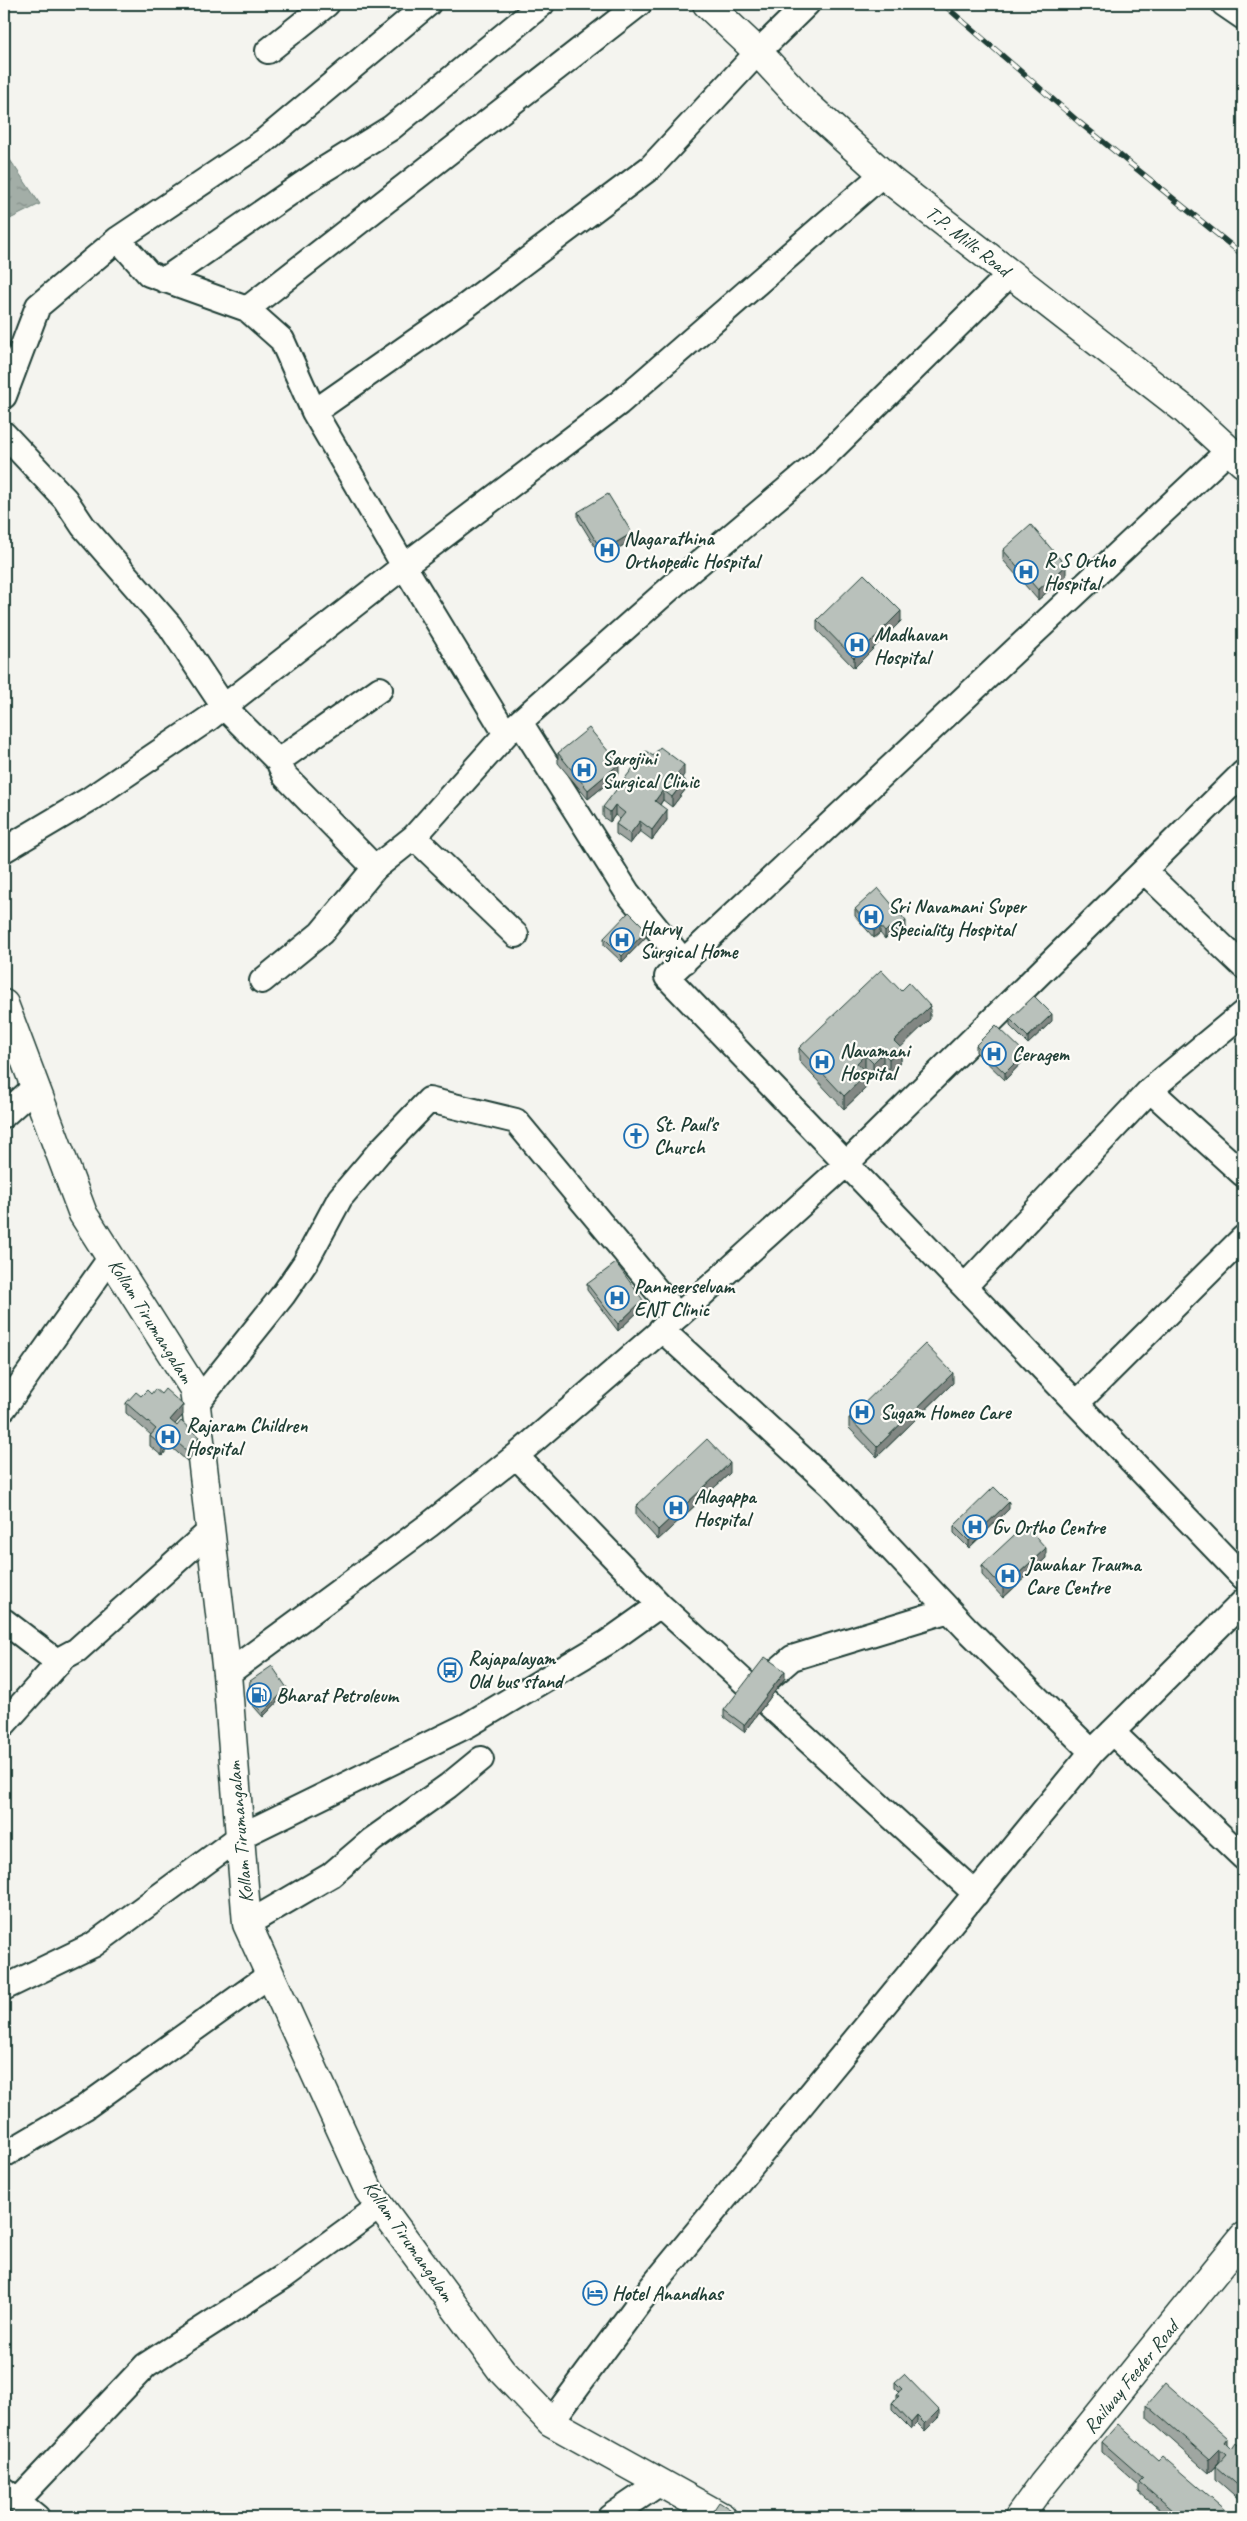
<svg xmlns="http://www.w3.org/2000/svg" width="1247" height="2521" viewBox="0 0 1247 2521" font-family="Caveat,sans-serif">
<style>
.water{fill:url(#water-ripples);stroke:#6e8179}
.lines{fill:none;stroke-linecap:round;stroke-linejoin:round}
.minor-casing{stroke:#1f3d34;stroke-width:28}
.tertiary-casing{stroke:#1f3d34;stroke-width:31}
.secondary-casing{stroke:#1f3d34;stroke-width:31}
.trunk-casing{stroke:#1f3d34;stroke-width:31}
.minor{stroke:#fdfcf7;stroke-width:24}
.tertiary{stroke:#fdfcf7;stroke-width:28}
.secondary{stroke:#fdfcf7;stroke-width:28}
.trunk{stroke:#fdfcf7;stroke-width:28}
.rail-casing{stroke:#1f3d34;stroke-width:5.5}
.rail{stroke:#fdfcf7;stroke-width:4;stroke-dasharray:11;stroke-linecap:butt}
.wall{fill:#9fa6a1;stroke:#1f3d34}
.shaded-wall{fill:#828783;stroke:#1f3d34}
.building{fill:#b9c1bb;stroke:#1f3d34}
.labels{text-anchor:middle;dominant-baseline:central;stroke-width:4.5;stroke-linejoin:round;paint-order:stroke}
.street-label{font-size:20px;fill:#1f3d34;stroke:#fdfcf7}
.poi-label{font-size:20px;font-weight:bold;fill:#1f3d34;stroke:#fdfcf7;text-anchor:start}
</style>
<defs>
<pattern id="water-ripples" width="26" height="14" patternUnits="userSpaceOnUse" patternTransform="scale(1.25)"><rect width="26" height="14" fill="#a3aea7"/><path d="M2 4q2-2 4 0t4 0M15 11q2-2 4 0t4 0" fill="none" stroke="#848f89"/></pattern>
</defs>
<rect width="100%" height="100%" fill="#f4f4ef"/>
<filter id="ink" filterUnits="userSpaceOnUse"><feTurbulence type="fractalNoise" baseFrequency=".02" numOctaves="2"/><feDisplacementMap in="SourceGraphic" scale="10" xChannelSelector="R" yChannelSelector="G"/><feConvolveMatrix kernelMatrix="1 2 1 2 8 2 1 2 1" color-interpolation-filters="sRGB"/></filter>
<g filter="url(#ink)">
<path class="water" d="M4,151L40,204L4,222Z"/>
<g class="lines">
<g class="minor-casing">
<path id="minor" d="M807,4L758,52L651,167L463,308L314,412L404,566L506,734L685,575L817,464L1010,274
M1224,4L1243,17
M268,51L327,4
M118,239L149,274L247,309L282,340L314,412
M164,280L323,170L391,128L542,4
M247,309L639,4
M4,396L38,306L118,239L264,141L428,4
M4,434L65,499L83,526L170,626L224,707L278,761L285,776L375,868
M1229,450L667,977L1243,1577
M520,722L627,892L684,962
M278,761L380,689
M414,837L516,935
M4,850L90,799L208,719L404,566L619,403L884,173
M1144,871L1243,966
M262,981L321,933L375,868L414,837L506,734
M1150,1090L1243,1013
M4,1115L35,1087
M965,1286L1150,1090L1243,1174
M661,1329L831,1485L966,1628L1092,1752
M1077,1403L1243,1238
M196,1404L283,1295L305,1263L340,1198L379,1152L429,1100L516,1121L678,1316
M4,1408L111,1257
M516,1456L660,1605L976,1894
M4,1621L59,1663
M227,1674L429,1525L516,1456L678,1316L846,1164L1243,773
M755,1690L792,1658L949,1610
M4,1724L64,1657L77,1650L210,1531
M1112,1732L1243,1857
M247,1924L331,1875L372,1840L448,1786L481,1759
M4,1988L93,1945L241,1836L468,1725L608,1642L660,1605
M4,2155L84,2108L271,1974
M551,2422L641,2300L1092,1752L1243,1602
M4,2490L37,2517
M17,2501L146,2365L283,2277L380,2206
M610,2517L660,2483"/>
</g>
<g class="tertiary-casing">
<path id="tertiary" d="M1019,2517L1043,2484L1243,2237"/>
</g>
<g class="secondary-casing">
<path id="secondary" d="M707,4L758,52L805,103L891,181L1184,409L1243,463"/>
</g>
<g class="trunk-casing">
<path id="trunk" d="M4,1004L83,1214L194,1389L227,1674L247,1924L369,2191L502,2371L551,2422L722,2517"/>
</g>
<use href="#minor" class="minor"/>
<use href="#tertiary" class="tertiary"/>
<use href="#secondary" class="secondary"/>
<use href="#trunk" class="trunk"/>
<g class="rail-casing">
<path id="rail" d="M943,4L1080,123L1243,255"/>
</g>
<use href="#rail" class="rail"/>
</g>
<path class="wall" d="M578,512L632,540L602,558L578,519Z
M1003,550L1066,576L1038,600L1003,560Z
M817,620L901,621L854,668L817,630Z
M558,753L619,774L588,799L558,763Z
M653,756L684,775L682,777L685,790L672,807L663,800L660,805L667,820L652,840L640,831L630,844L616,834V824L620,819L615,815L610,822L603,817V807Z
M1243,793V804L1241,802V795Z
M855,909L906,927L893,939L889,935L885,939L880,933L874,938L855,916Z
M647,936L622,962L604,945V938Z
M901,991L930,1019L900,1047L901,1061L889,1072L883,1066L873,1076L865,1068L864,1070L867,1087L844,1109L799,1061V1048Z
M1010,1019L1052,1021L1028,1044L1010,1026Z
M976,1045L1025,1059L1005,1080L976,1052Z
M587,1284L643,1307L618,1331L587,1290Z
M953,1383L877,1457L849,1428V1418Z
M151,1394L183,1415L175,1424L199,1447L187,1461L170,1446L162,1456L150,1446V1436L151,1435L126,1413V1403L141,1396Z
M730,1473L658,1540L636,1516V1506Z
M1009,1509L969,1548L954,1533V1526Z
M1046,1558L1003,1598L982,1575V1565Z
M785,1678L744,1732L724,1717V1710Z
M287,1692L263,1717L248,1700V1697Z
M895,2382L939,2417L925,2431L917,2423L911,2429L892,2410V2403L896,2398V2394L899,2392L895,2388Z
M1147,2405L1228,2446L1232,2449L1243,2450V2503L1216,2479V2466L1220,2462H1219L1209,2473L1147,2418Z
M1102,2442L1158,2460L1233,2517H1168L1139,2492V2485L1102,2452Z"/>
<path class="shaded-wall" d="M632,533V540L602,558V551Z
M1066,566V576L1038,600V590Z
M901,611V621L854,668V658Z
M619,764V774L588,799V790Z
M684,765V775L677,784V774Z
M685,780V790L672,807V797Z
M663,790V800L655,811V801Z
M615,805V815L610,822V812Z
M667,810V820L652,840V830Z
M640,821V831L630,844V834Z
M906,921V927L893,939V932Z
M880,926V933L874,938V931Z
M889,928V935L885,939V932Z
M647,930V936L622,962V956Z
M930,1006V1019L894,1054V1041Z
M1052,1014V1021L1028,1044V1037Z
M901,1048V1061L889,1072V1059Z
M883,1053V1066L873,1076V1063Z
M1025,1053V1059L1005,1080V1073Z
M865,1055V1068L857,1076V1063Z
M867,1074V1087L844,1109V1096Z
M643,1300V1307L618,1331V1324Z
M953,1373V1383L877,1457V1447Z
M183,1405V1415L170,1430V1420Z
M170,1436V1446L162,1456V1446Z
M199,1437V1447L187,1461V1451Z
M730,1463V1473L658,1540V1530Z
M1009,1502V1509L969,1548V1541Z
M1046,1548V1558L1003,1598V1588Z
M785,1671V1678L744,1732V1725Z
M287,1688V1692L263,1717V1713Z
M939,2410V2417L925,2431V2424Z
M917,2416V2423L911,2429V2423Z
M1228,2438V2451L1225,2442Z
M1219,2449V2462L1209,2473V2459Z"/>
<path class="building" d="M608,494L632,533L602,551L578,512Z
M1031,525L1066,566L1038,590L1003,550Z
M864,574L901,611L854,658L817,620Z
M589,728L619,764L588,790L558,753Z
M660,747L684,765L677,774L685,780L672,797L663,790L655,801L667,810L652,830L640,821L630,834L616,824L625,813L615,805L610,812L603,807L646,751L653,756Z
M878,888L906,921L893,932L889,928L885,932L880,926L874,931L855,909Z
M629,912L647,930L622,956L604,938Z
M881,970L901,991L909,983L930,1006L894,1041L901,1048L889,1059L883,1053L873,1063L865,1055L857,1063L867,1074L844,1096L799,1048Z
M1034,996L1052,1014L1028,1037L1010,1019Z
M996,1025L1025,1053L1005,1073L976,1045Z
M616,1263L643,1300L618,1324L587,1284Z
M925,1344L953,1373L877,1447L849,1418Z
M155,1389L161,1394L165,1389L183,1405L170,1420L177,1426L181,1421L199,1437L187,1451L170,1436L162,1446L150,1436L156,1429L126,1403L136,1392L141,1396L147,1390L151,1394Z
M707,1439L730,1463L658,1530L636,1506Z
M994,1487L1009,1502L969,1541L954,1526Z
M1025,1525L1046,1548L1003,1588L982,1565Z
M765,1657L785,1671L744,1725L724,1710Z
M272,1666L287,1688L263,1713L248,1697L250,1681Z
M904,2374L939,2410L925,2424L917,2416L911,2423L892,2403L899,2396L896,2394L902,2389L895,2382Z
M1166,2383L1228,2438L1225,2442L1232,2449L1236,2443L1243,2450V2490L1216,2466L1226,2455L1219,2449L1209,2459L1147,2405Z
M1118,2424L1158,2460L1162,2456L1233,2517H1180L1139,2482L1143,2478L1102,2442Z
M719,2502L742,2517H709Z"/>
</g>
<defs>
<g id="hospital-ring" transform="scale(1.25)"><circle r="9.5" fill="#fdfcf7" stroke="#1f6fb2" stroke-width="1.5"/><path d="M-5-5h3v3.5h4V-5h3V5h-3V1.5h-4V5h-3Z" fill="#1f6fb2"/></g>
<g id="church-ring" transform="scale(1.25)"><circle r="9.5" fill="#fdfcf7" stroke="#1f6fb2" stroke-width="1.5"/><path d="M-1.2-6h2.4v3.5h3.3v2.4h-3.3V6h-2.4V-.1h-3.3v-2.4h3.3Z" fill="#1f6fb2"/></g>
<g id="bus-ring" transform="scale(1.25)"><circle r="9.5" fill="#fdfcf7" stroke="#1f6fb2" stroke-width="1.5"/><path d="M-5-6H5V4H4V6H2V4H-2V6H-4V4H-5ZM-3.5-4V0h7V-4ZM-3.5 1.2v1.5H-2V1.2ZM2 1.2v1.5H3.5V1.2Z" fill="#1f6fb2"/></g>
<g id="fuel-ring" transform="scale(1.25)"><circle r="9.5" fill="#fdfcf7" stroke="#1f6fb2" stroke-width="1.5"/><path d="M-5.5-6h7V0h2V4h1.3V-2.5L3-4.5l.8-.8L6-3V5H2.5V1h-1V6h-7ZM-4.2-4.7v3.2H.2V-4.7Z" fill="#1f6fb2"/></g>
<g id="hotel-ring" transform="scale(1.25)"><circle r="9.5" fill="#fdfcf7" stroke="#1f6fb2" stroke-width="1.5"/><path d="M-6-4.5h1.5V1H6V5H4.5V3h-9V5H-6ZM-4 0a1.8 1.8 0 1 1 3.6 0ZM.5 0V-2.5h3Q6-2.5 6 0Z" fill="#1f6fb2"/></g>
</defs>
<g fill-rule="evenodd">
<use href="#hospital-ring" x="607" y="550"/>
<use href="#hospital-ring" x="1026" y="572"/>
<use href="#hospital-ring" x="857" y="645"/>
<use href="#hospital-ring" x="584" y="770"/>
<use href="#hospital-ring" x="871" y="917"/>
<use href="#hospital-ring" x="622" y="940"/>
<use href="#hospital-ring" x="994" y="1054"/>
<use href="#hospital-ring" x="822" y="1062"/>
<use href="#church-ring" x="636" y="1136"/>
<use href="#hospital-ring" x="617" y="1298"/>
<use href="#hospital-ring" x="862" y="1412"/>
<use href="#hospital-ring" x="168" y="1437"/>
<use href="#hospital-ring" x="676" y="1508"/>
<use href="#hospital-ring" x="975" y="1527"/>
<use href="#hospital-ring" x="1008" y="1576"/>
<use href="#bus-ring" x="450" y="1670"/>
<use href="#fuel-ring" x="259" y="1695"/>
<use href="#hotel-ring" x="595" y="2293"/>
</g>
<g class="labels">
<g class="street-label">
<text transform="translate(968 241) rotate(38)">T.P. Mills Road</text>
<text transform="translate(151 1321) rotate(58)">Kollam Tirumangalam</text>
<text transform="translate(240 1832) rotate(-95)">Kollam Tirumangalam</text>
<text transform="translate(409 2241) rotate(55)">Kollam Tirumangalam</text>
<text transform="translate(1131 2377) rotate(-51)">Railway Feeder Road</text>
</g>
<g class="poi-label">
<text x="624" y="538">Nagarathina<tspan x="624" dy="23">Orthopedic Hospital</tspan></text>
<text x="1044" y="560">R S Ortho<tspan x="1044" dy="23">Hospital</tspan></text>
<text x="874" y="634">Madhavan<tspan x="874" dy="23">Hospital</tspan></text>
<text x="602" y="758">Sarojini<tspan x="602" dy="23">Surgical Clinic</tspan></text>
<text x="888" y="906">Sri Navamani Super<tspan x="888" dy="23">Speciality Hospital</tspan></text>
<text x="640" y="928">Harvy<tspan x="640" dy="23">Surgical Home</tspan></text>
<text x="840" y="1050">Navamani<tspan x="840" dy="23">Hospital</tspan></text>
<text x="1012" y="1054">Ceragem</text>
<text x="654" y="1124">St. Paul's<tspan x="654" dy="23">Church</tspan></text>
<text x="634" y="1286">Panneerselvam<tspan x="634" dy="23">ENT Clinic</tspan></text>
<text x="880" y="1412">Sugam Homeo Care</text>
<text x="186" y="1425">Rajaram Children<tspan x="186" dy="23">Hospital</tspan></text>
<text x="694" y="1496">Alagappa<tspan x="694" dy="23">Hospital</tspan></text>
<text x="992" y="1527">Gv Ortho Centre</text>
<text x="1026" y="1564">Jawahar Trauma<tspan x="1026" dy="23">Care Centre</tspan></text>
<text x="468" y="1658">Rajapalayam<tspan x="468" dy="23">Old bus stand</tspan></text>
<text x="276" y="1695">Bharat Petroleum</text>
<text x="612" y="2293">Hotel Anandhas</text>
</g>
</g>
<rect width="1247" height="2521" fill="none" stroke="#fdfcf7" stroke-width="20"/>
<rect x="10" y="10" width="1227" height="2501" fill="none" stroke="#1f3d34" stroke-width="2" filter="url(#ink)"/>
</svg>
